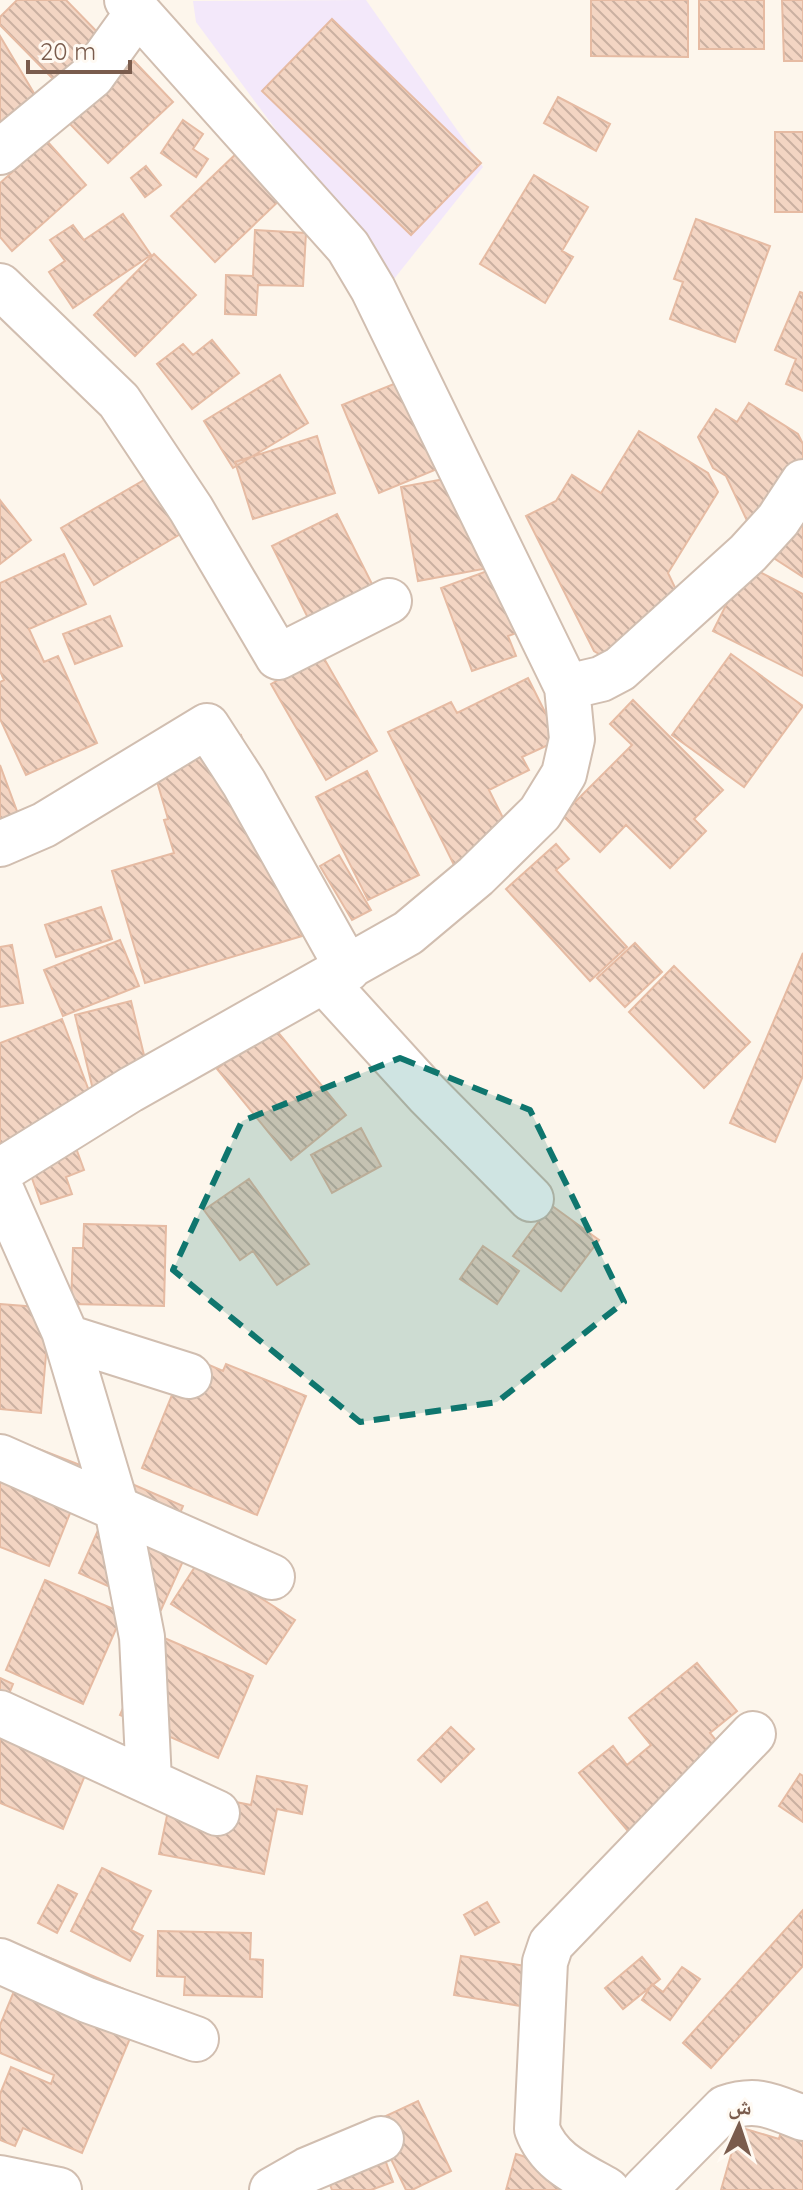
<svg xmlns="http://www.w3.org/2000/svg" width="803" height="2190" viewBox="0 0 803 2190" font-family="Quicksand,'Noto Naskh Arabic',sans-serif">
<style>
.education{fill:#f3e8fa}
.building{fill:url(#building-back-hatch);stroke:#e6bba3;stroke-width:2}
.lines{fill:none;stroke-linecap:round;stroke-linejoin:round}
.minor-casing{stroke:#d1beb0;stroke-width:48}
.minor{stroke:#fff;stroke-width:44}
.marked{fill:#0f766e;fill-opacity:0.2;stroke:#0f766e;stroke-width:6;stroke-dasharray:16 10;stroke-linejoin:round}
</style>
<defs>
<pattern id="building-back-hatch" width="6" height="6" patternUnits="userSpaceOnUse" patternTransform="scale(2)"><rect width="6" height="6" fill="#f3d5c3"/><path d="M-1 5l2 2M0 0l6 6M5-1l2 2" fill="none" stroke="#cab0a1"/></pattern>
</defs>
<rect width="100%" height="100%" fill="#fdf6ec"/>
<path class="education" d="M366,0L483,167L390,284L196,22L193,1Z"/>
<path class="building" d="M17,0H66L107,42L61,87L0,25V17Z
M591,0H688V57L591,56Z
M699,0H764V49H699Z
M782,0H803V61H784Z
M332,19L481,163L411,235L262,91Z
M0,36L38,100L0,123Z
M134,61L173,102L108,163L69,123Z
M558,97L610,124L596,151L544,123Z
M183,120L203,134L193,149L208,159L196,177L161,153Z
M775,132H803V212H775Z
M47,141L86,185L12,251L0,237V183Z
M240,150L284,196L215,262L171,216Z
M146,166L161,185L145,197L131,178Z
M534,175L588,207L562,251L573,257L545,303L480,264Z
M123,214L151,255L73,308L49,272L65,261L50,240L73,225L84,240Z
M696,219L770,246L735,342L670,319L683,282L674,279Z
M255,230L306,233L303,286L258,285L256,315L225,314L226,275L253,276Z
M154,254L196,295L135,356L94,315Z
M800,292L803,293V391L786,384L796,359L775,350Z
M212,340L239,373L192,409L157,364L183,344L193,355Z
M280,375L308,423L233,468L204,421Z
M406,379L442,467L379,493L342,405Z
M749,403L798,434L803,444V476L750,527L726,476L713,468L698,437L716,409L737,422Z
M639,431L708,473L718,492L668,573L682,602L619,666L594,651L526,516L556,501L572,475L601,493Z
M317,436L335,493L253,519L235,462Z
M156,473L189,529L94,585L61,528Z
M466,475L483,569L418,581L401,487Z
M0,500L31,540L0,564Z
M803,509V577L772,557Z
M337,514L374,588L309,620L272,546Z
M64,554L86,604L29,629L44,662L58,656L97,743L26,775L0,719V682L4,680L0,671V583Z
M746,565L803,594V676L713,631Z
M498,567L522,631L508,636L516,656L472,671L441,588Z
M110,616L122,646L75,664L63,634Z
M731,654L803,706L744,787L672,735Z
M322,655L377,751L326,780L271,684Z
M528,678L559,740L522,757L529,770L489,790L512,836L454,865L388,732L451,702L457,713Z
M633,700L723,790L694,819L706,831L670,868L626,825L600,852L562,815L632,745L610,724Z
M241,735L302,936L145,983L112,871L174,853L164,820L168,819L151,761Z
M0,765L25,833L0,842Z
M367,771L419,875L368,900L316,797Z
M556,844L569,859L556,870L627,947L590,981L506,889Z
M339,855L371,910L352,920L320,866Z
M101,907L112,939L56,957L45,925Z
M120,940L139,986L63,1016L44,970Z
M635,943L662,972L625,1007L597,978Z
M12,945L23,1003L0,1007V947Z
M803,953V1076L775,1142L730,1123Z
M674,966L750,1042L704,1088L629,1012Z
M131,1001L150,1080L94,1094L75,1015Z
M62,1019L95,1107L0,1144V1043Z
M272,1025L346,1115L291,1160L217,1069Z
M361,1128L381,1166L332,1193L311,1155Z
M76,1148L84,1170L66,1177L72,1194L41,1204L27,1164Z
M249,1179L309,1264L277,1285L253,1251L240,1260L204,1210Z
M551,1205L599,1240L561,1291L513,1256Z
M84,1224L166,1226L164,1306L71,1304L73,1248H83Z
M483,1246L519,1271L497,1304L460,1279Z
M0,1304L50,1308L41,1413L0,1409Z
M188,1356L223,1371L226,1364L306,1396L257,1515L142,1468Z
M13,1439L88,1468L49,1566L0,1547V1472Z
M125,1481L183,1506L173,1530L193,1539L161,1610L79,1573L103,1519Z
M200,1559L295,1620L266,1664L171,1604Z
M45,1580L123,1613L83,1704L6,1670Z
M155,1634L253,1676L218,1758L120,1715Z
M697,1663L737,1711L710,1733L730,1757L633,1837L579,1773L613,1746L627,1765L651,1745L629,1718Z
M0,1678L13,1684L5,1704L90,1763L63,1829L0,1803Z
M451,1727L474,1749L441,1782L418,1760Z
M800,1774L803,1776V1822L779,1806Z
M257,1776L307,1786L302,1814L277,1809L264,1874L159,1854L169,1806L196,1794L251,1805Z
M102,1868L151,1891L131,1930L143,1936L130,1961L71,1931Z
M58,1885L77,1894L57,1933L38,1923Z
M487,1902L499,1922L475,1935L464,1915Z
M803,1910V1966L711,2068L683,2043Z
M158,1931L251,1933L250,1959L263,1960L262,1997L184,1995L185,1977L157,1976Z
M31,1950L124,1989L114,2015L136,2024L82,2153L23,2128L15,2146L0,2140V2094L11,2067L51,2084L54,2075L0,2053V2025Z
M461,1956L539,1968L533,2008L454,1995Z
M642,1957L660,1979L623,2009L605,1988Z
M682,1967L700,1979L670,2020L642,2000L652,1984L663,1992Z
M418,2101L451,2171L412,2190H406L373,2122Z
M784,2119L803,2124V2190H721L739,2127L779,2139Z
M373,2126L393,2182L371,2190H332L316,2147Z
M516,2154L573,2171L568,2190H506Z"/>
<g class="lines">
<g class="minor-casing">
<path id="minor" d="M0,152L92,76L138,12
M0,286L119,401L191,509L278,657L389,601
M567,687L601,679L620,669L748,553L778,520L803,482
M0,844L44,825L207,726L244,783L348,969
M325,982L427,1094L531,1199
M0,1171L130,1090L408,933L476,876L540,813L564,774L572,739L567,687L373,289L348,247L127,0
M0,1187L64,1331L117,1509L142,1637L149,1781
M66,1337L189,1376
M0,1457L272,1577
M0,1713L217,1813
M0,1961L87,2000L196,2039
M0,2178L59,2190
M272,2190L307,2170L381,2139
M607,2190C579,2174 549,2162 537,2129L545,1962L551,1944L753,1734
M644,2190L725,2108C757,2097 772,2106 803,2118"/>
</g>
<use href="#minor" class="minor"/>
</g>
<path class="marked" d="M400,1058L530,1110L624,1302L497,1402L360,1422L173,1270L242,1121Z"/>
<g transform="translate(739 2126) rotate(3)" stroke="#fffaf3" stroke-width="6" paint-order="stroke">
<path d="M0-6L14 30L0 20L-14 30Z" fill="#7a5c4d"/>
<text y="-12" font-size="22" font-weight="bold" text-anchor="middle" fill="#7a5c4d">ش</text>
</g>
<path d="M28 60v12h102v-12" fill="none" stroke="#7a5c4d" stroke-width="4"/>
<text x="40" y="60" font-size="24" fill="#7a5c4d" stroke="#fffaf3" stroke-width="6" paint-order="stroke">20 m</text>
</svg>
